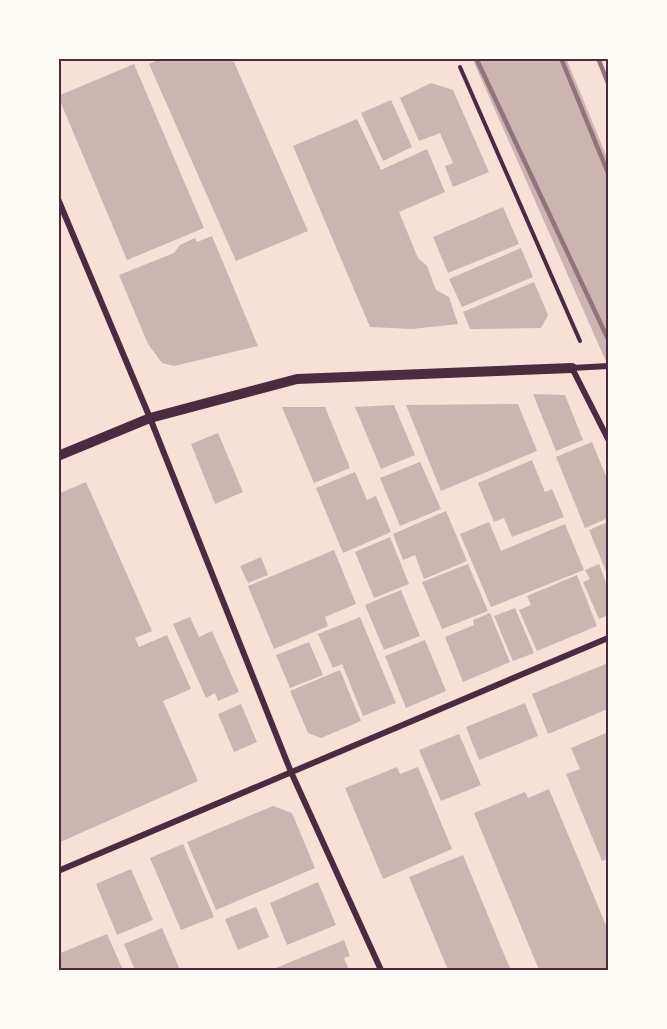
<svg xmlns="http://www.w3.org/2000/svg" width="667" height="1029" viewBox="0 0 667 1029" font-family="'PT Sans Narrow',sans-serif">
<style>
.building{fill:#ccb4b1}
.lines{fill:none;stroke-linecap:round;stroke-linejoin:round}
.path{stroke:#4a2c40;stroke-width:4}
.minor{stroke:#4a2c40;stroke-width:6}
.tertiary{stroke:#4a2c40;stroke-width:10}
.rail{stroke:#8f747c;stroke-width:4.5}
.neatline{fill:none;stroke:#4a2c40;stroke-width:2}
</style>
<rect width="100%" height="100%" fill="#f7e1d7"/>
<path class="building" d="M163,58H224L234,62L308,231L236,261L149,64Z
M472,58H566L608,160V366Z
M134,64L204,228L127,260L58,96Z
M431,83L453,90L489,172L453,187L445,166L453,163L440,133L419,141L400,98Z
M391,100L412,147L383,161L361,113Z
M357,119L381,170L427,149L445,192L399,212L418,258L427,266L436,290L449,297L458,324L412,329L370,327L293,146Z
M503,207L519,244L448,273L433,237Z
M212,236L258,346L174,366L162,363L148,344L119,275L174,253L180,245L195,238L197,242Z
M521,248L533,277L462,307L449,279Z
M534,282L548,315L541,328L470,329L463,312Z
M533,394L565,395L583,440L556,451Z
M518,404L537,451L441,491L406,405Z
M394,405L415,455L381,469L355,407Z
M282,407H325L350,468L314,483Z
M218,433L243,492L215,504L191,444Z
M592,442L608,481V518L585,528L556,457Z
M532,460L545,492L552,489L564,517L512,537L504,518L494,522L478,483Z
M420,462L441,509L400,526L380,478Z
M355,472L367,500L376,496L391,532L343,553L316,488Z
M86,482L152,631L135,638L139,647L167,635L191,689L163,701L198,781L58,843V494Z
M446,511L467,561L424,579L415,555L403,560L393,534Z
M489,522L501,551L565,524L584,570L491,607L460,534Z
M608,522V576L589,530Z
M390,537L409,584L374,598L355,552Z
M334,550L356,604L325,617L328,626L274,649L248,586Z
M261,557L268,575L248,583L240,566Z
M468,564L488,611L442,629L422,582Z
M599,564L608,588V615L599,619L583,582L590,579L585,570Z
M577,575L597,626L537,651L519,610L531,605L527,596Z
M401,590L420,636L384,650L365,605Z
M515,608L534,653L513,661L494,616Z
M490,613L510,662L463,682L445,637L474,625L473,620Z
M190,617L199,637L212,631L239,692L218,701L215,693L206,698L173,624Z
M360,617L396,703L363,716L342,664L333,668L318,634Z
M425,640L446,691L406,708L385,656Z
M309,642L323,675L290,688L276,655Z
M608,663V709L548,734L532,694Z
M340,670L361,721L321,738L308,733L290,691Z
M525,703L538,736L479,760L466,727Z
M241,704L257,742L234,752L218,714Z
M608,732V859L602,861L566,774L580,769L571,748Z
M459,734L481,785L441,801L419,750Z
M397,767L400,774L418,767L452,849L383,879L345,788Z
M549,789L608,930V970H539L474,813L525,792L528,798Z
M273,806L292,813L315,868L216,910L187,842Z
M183,844L214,917L181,930L150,858Z
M463,855L506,959L511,970H448L409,877Z
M131,869L153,920L117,935L96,884Z
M318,882L336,925L287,945L270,903Z
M256,907L269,937L238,950L225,919Z
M162,928L180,970H135L124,944Z
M107,934L123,970H58V954Z
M344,940L350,956L344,958L349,970H271Z"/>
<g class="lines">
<path class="path" d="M460,67L580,341"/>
<path class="minor" d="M58,199L150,418L291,772L381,970
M608,366L572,368L608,439
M58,871L608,638"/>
<path class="tertiary" d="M58,456L150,418L297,379L572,368"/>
<path class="rail" d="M476,58L608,339
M561,58L608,173
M598,58L608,83"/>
</g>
<rect width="667" height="1029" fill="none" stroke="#fffaf5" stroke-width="120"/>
<rect x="60" y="60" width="547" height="909" class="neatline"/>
</svg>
